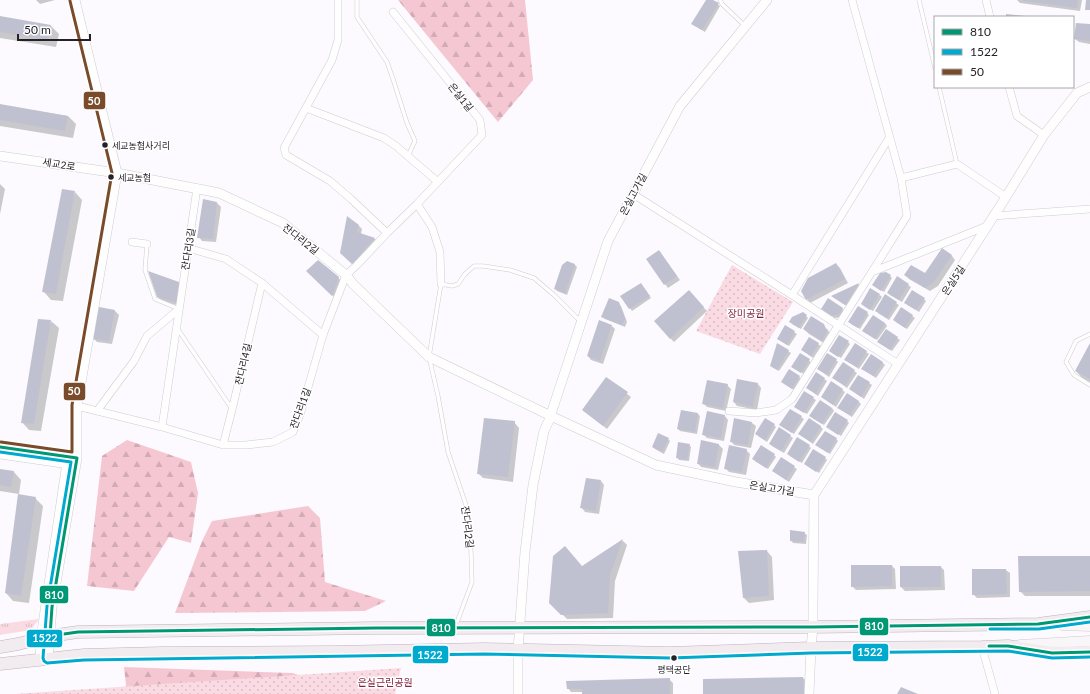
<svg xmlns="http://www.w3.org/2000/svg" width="1090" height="694" viewBox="0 0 1090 694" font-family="Lato,'Noto Sans KR',sans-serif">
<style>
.grass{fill:url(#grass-tufts)}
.forest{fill:url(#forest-firs)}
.park{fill:url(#park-dots)}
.shadow{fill:#0003}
.building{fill:#c0c1d0}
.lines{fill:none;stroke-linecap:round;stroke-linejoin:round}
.service-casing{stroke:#ceccd0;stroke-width:4.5}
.minor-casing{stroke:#ceccd0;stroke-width:8}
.tertiary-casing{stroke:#ceccd0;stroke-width:10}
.secondary-casing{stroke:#ceccd0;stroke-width:11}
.primary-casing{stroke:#bcb4bc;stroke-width:13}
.service{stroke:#fffeff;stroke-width:3.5}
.minor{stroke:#fffeff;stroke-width:7}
.tertiary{stroke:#fffeff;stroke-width:9}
.secondary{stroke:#f8f6f8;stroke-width:10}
.primary{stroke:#f2ecf0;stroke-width:12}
.bus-1-casing{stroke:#fff;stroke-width:6}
.bus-2-casing{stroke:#fff;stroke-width:6}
.bus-3-casing{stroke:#fff;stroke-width:6}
.bus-1{stroke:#009775;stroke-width:3}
.bus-2{stroke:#00a9ce;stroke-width:3}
.bus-3{stroke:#7a4b2a;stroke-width:3}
.bus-dot{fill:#242127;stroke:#fff;stroke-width:1.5}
.labels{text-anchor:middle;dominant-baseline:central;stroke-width:3;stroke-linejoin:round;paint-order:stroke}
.bus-label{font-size:9px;fill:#242127;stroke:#fff;text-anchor:start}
.street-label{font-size:10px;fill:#242127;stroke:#fff}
.park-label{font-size:10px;fill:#812341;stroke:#fff}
.line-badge{stroke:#fff;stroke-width:1.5}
.badge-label{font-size:11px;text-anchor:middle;font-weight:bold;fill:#fff}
</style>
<defs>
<pattern id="grass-tufts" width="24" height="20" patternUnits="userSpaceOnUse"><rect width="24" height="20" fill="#fbdbe3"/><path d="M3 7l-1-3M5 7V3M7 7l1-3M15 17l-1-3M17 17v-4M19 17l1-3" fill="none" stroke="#d7bcc3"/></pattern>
<pattern id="forest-firs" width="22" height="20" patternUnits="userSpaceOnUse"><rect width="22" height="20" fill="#f5c7d3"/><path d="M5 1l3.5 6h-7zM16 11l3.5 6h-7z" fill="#d2abb5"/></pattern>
<pattern id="park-dots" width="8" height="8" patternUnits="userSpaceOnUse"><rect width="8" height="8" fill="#fbdbe3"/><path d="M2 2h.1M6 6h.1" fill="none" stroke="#d7bcc3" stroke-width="1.8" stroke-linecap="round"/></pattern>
</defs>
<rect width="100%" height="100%" fill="#fcfafe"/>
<path class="grass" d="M39,619L31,630L0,635V624Z"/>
<path class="forest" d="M398,0H525L533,80L498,122Z
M127,440L191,462L198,493L191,543L169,537L134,591L87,586L102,456Z
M308,506L320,518L325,582L386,601L365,611L175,613L202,541L212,521Z
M124,667L292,673L367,694H127Z"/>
<path class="park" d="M732,265L793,302L760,354L696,331Z
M401,668L395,694H14Z"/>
<path class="shadow" d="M36,0H55L40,4Z
M707,0H712L720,6L705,32L695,26Z
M1017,0H1082L1080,11L1020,3Z
M0,17L51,26L59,34L56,47L0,38Z
M1090,25V44L1079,42L1075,39Z
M0,105L68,116L76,124L73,138L0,126Z
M0,184L5,189L0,214Z
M75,192L82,200L63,301L51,300L44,292Z
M217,203L221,207L216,242L202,241L199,237Z
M358,225L362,229L361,234L375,239L378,242L356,267L345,257Z
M942,250L952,256L955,260L938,286L930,291L909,279L905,275H926Z
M662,255L680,280L668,288L665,284Z
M318,261L343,282L336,299L308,271Z
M568,263L575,265L577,267L567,295L557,291L555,288Z
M836,264L840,268L848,283L810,303L807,299Z
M890,276L892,278L884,292L876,287Z
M897,278L911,287L902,302L890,295Z
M179,283L182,287L180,306L162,301L158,297Z
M641,284L651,298L632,311L622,297Z
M858,284L860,286L847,306L833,297Z
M692,295L707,311L674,342L670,338Z
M880,295L882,297L873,311L864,306Z
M885,296L899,305L889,320L878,313Z
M828,299L845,311L841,317L835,318L824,311Z
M924,299L926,301L919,312L908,305Z
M618,303L621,306L627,322L625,327L605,319L602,317Z
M99,308L115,311L119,315L112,344L97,342L93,338Z
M901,308L915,318L907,329L896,322Z
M867,313L869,315L860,329L851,324Z
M806,316L808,318L801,329L792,324Z
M51,321L59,328L41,431L29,430L22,422Z
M885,323L887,326L877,340L866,333Z
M823,325L828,330L832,338L827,345L809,334L804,329Z
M612,326L615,329L603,364L591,360L588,356Z
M786,327L797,334L789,346L781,341Z
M897,338L900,340L892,351L881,344Z
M848,342L850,344L841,358L832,353Z
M778,344L791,353L779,371L774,368Z
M818,344L821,346L813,358L802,350Z
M855,345L869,354L859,369L848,362Z
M1090,345V382L1083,379L1076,371Z
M809,360L811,363L804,374L795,369Z
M836,360L838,362L829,377L821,371Z
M882,362L885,365L876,378L865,371Z
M854,371L857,373L847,388L834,378Z
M816,373L827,381L818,396L807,388Z
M858,376L872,385L864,399L850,389Z
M799,377L801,379L794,390L785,384Z
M607,378L631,397L607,429L583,410Z
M831,382L845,392L836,407L822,397Z
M758,384L761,388L757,410L737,406L734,402Z
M727,385L731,389L726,411L707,407L703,403Z
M813,398L816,400L807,414L798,409Z
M858,401L861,404L852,417L841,410Z
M832,408L834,411L824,425L813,418Z
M790,410L804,419L794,434L783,427Z
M698,414L700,416L697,434L680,431L678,429Z
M725,416L728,420L724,441L707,438L703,434Z
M847,421L849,423L841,436L830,429Z
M514,422L519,428L513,482L483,478L478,473Z
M752,423L756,426L751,448L734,445L731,441Z
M774,425L776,427L767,442L758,436Z
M820,426L823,429L813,444L802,436Z
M780,429L793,438L784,453L772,446Z
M668,439L670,441L664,454L655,449L653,447Z
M836,439L838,441L830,454L816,445Z
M702,442L719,445L723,449L718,470L701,467L698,463Z
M689,445L691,447L689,461L679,460L677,457Z
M809,446L811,448L802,463L790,456Z
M746,450L750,454L746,475L729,472L725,468Z
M774,455L776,457L768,469L755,461Z
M825,458L827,460L819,473L808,466Z
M781,459L797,469L789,482L776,473Z
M0,470L14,472L21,480L19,494L0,491Z
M601,481L604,485L599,514L585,512L582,508Z
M19,495L35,498L43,506L29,603L13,601L6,593Z
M804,533L807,535L806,544L793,543L791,540Z
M623,541L627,545L615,581L613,618L567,619L550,602L583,567Z
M767,551L772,557L774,600L749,603L744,598Z
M1090,557V596H1025L1020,591Z
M892,566L895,569L896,589L856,590L852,586Z
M941,567L944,570L945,590L905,591L901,587Z
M1006,570L1010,573V597L977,598L973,594Z
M803,678L807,681V694H704Z
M669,679L673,683V694H583V692H571L568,688Z"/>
<path class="building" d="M706,0H713L719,3L702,30L691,24Z
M1023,0H1078L1077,8L1023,1Z
M1086,0H1090V10H1085Z
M1006,14L1026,16V17H1006Z
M0,16L51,25L48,40L0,32Z
M1076,23L1090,24V41L1074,39Z
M0,104L68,116L65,131L0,120Z
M62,189L75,191L56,294L42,292Z
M203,199L217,202L213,239L197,238Z
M347,216L359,225L357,232L375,238L352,264L340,253Z
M942,248L952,255L934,282L925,288L904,275L911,265L925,273Z
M659,250L677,276L664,285L646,259Z
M318,260L339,277L332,296L306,271Z
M567,261L575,264L565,293L554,289L562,265Z
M836,263L845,279L806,300L801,291L808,278Z
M148,271L179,282L177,303L157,297Z
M886,272L891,275L881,291L872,285L880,273Z
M897,276L909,284L899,300L887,293Z
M641,283L650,296L629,309L620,296Z
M859,283L845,305L831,296Z
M870,288L880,294L870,310L861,304Z
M689,290L704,307L670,339L654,321Z
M912,290L925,298L916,310L904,303Z
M885,294L897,302L887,318L875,311Z
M609,298L619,302L625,319L622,325L601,317Z
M828,298L843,308L839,314L832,316L821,309Z
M858,306L868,312L858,328L848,322Z
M99,307L115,310L109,341L92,339Z
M901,307L913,315L905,328L893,320Z
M803,312L807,315L799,328L789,322L792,317Z
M873,315L885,323L875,339L862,331Z
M811,316L824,324L827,332L822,341L803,329Z
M38,319L51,320L34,424L21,423Z
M599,320L612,325L600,361L587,356Z
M785,325L795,331L787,345L777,339Z
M886,329L898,337L890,350L877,342Z
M839,335L849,341L838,357L829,351Z
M809,337L819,343L811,356L801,350Z
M777,343L789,350L777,370L770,366Z
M855,343L867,351L857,367L844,360Z
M1090,343V379L1075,371Z
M800,353L810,359L801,373L791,367Z
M827,353L837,359L827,375L817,369Z
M871,354L883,362L874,376L861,369Z
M843,362L855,370L845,386L832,378Z
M789,369L800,376L792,389L781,382Z
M816,372L825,378L816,394L806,388Z
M858,375L870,382L861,397L849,389Z
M606,377L628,392L603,426L582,410Z
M737,379L758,383L753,407L733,402Z
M707,380L728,384L723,408L702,404Z
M831,381L843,389L833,405L821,397Z
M804,391L814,397L804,413L794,407Z
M847,393L859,401L850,415L837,408Z
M820,400L832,408L822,424L809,416Z
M790,409L802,416L792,433L779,425Z
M681,410L698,413L695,432L677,429Z
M707,411L725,415L721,438L702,435Z
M835,412L848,420L838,435L826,427Z
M484,418L515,421L508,477L477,474Z
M734,418L752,422L748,445L730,442Z
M765,418L775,424L765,440L755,434Z
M809,418L821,426L811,442L798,434Z
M779,427L791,435L781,451L769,444Z
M825,431L837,438L828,453L815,445Z
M658,433L669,438L662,452L652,447Z
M797,437L810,445L799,462L787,454Z
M701,440L719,444L715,467L697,464Z
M678,442L690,444L687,460L676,458Z
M729,445L747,449L742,472L724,469Z
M761,445L775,454L766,468L752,459Z
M813,449L826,457L816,472L804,464Z
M781,457L795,466L786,480L772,471Z
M0,469L14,471L11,487L0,485Z
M586,478L601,480L596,511L580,508Z
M18,494L36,497L21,596L5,593Z
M790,530L805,532L804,542L790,541Z
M623,539L610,575L608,613L561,615L549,603L553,556L565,546L582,566Z
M767,550L769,596L743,598L738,551Z
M1018,556H1090V591L1019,592Z
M851,565H892V586L851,587Z
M900,566H941V587H900Z
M972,569H1006L1007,594L972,595Z
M803,677L804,694H703V679Z
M670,678V694H582V689H567L566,681Z
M901,687L918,694H897Z"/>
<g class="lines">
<g class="service-casing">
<path id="service" d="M357,0V17L387,62L393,79L407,123L415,141L408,156
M720,0L722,4L745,26
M919,0L935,68
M939,87L957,164
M147,244L145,270L155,299L179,309
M177,328L232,409
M1090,334L1076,341L1066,362L1074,375L1090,385
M456,625L472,582L471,552L466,505L448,452L438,396L429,357L441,284L452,286L458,284L465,274L474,266H483L510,270L534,278L554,295L581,322"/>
</g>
<g class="minor-casing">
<path id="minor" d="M338,0V40L332,60L284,148L286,155L330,181L351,199L387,233
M852,0L901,178L957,164L1006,197
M986,0L990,17
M1009,87L1017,116L1044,135
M306,108L384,138L396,146L438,182
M633,194L792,295L898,364
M417,204L432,227L440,252L441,284
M993,216L1090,209
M132,242L147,244
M188,248L226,259L262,283L323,335
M872,272L987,226
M792,295L889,138
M77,406L162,427L223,445H246L273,442L293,432L301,412L323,335L346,275L357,265L387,233L417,204L482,135L480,120L393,12
M97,411L134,361L147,336L179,309
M729,411L756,413L776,410L792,399L907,216L901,178
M162,427L197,188
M223,445L232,410L262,283
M0,447L73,457
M0,455L76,466
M982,647L995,694"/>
</g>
<g class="tertiary-casing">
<path id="tertiary" d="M0,156L117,173L219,193L283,223L324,257L346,275L353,284L429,357L551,416L656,465L736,482L814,495
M48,658L52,607L77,458V406L117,173L75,0
M40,660L41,638L68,456
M518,694V650L525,552L533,485L544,431L551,416L552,411L608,241L680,106L767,0
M809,694L811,648L813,627V607L814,495L1006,197L1044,135L1077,93L1090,87"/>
</g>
<g class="secondary-casing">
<path id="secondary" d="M1062,625L1090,626
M1020,645L1090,641"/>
</g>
<g class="primary-casing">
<path id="primary" d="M0,647L18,644L50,636L78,632L375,628L813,627L1038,624L1090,617
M0,664L84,655L161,653L333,652L484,649L670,653L811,648L982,647L1008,646L1052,653L1090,652"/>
</g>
<use href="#service" class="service"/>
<use href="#minor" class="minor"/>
<use href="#tertiary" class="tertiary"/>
<use href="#secondary" class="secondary"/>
<use href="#primary" class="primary"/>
<g class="bus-1-casing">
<path id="bus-1" d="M0,447L77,458L52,607L50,636L78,632L375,628L813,627L1038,624L1090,617
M989,646H1008L1052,653L1090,652"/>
</g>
<g class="bus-2-casing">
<path id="bus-2" d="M0,452L71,462L47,606L43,658L44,661L47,663L84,660L484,654L670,658L811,653L1008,651L1052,658L1090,657
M990,629H1039L1090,622"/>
</g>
<g class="bus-3-casing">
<path id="bus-3" d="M1,442L72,452V405L112,173L70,1"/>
</g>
<use href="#bus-1" class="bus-1"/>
<use href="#bus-2" class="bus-2"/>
<use href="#bus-3" class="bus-3"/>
</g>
<g class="bus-dot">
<circle cx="105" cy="145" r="3.5"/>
<circle cx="111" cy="177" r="3.5"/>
<circle cx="674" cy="658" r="3.5"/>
</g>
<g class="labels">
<g class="bus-label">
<text x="112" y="145">세교농협사거리</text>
<text x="118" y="177">세교농협</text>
<text x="674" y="669" text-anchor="middle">평택공단</text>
</g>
<g class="street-label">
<text transform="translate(461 97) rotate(51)">은실1길</text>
<text transform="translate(59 164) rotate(9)">세교2로</text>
<text transform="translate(633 194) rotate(-62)">은실고가길</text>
<text transform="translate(301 239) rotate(38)">잔다리2길</text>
<text transform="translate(188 249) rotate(-81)">잔다리3길</text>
<text transform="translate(953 280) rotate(-57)">은실5길</text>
<text transform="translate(243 364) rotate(-77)">잔다리4길</text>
<text transform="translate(300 408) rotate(-70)">잔다리1길</text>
<text transform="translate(772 488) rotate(9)">은실고가길</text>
<text transform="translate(468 527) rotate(83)">잔다리2길</text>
</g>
<g class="park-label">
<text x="746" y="313">장미공원</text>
<text x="385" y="682">은실근린공원</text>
</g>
</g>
<g class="line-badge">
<rect x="83" y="91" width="23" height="19" rx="4" fill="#7a4b2a"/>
<rect x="63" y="382" width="23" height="19" rx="4" fill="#7a4b2a"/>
<rect x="39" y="585" width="30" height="19" rx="4" fill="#009775"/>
<rect x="859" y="617" width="30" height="19" rx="4" fill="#009775"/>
<rect x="426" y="618" width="30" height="19" rx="4" fill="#009775"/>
<rect x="26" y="629" width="37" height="19" rx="4" fill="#00a9ce"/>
<rect x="852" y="643" width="37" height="19" rx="4" fill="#00a9ce"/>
<rect x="412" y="645" width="37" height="19" rx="4" fill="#00a9ce"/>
</g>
<g class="badge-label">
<text x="94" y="105">50</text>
<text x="74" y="395">50</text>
<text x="54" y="599">810</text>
<text x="874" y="630">810</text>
<text x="441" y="632">810</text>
<text x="45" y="642">1522</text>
<text x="870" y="656">1522</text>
<text x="430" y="659">1522</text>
</g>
<rect x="934" y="16" width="140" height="72" fill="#ffffff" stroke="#a7a6a9"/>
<rect x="942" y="29" width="20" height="6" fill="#009775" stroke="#a7a6a9"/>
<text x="970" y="36" font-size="12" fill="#242127">810</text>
<rect x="942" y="49" width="20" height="6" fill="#00a9ce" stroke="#a7a6a9"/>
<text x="970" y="56" font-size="12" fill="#242127">1522</text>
<rect x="942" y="69" width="20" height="6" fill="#7a4b2a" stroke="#a7a6a9"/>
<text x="970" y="76" font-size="12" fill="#242127">50</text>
<path d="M18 34v6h72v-6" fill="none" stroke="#242127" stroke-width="2"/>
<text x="24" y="34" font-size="12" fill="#242127" stroke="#ffffff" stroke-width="3" paint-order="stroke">50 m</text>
</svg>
